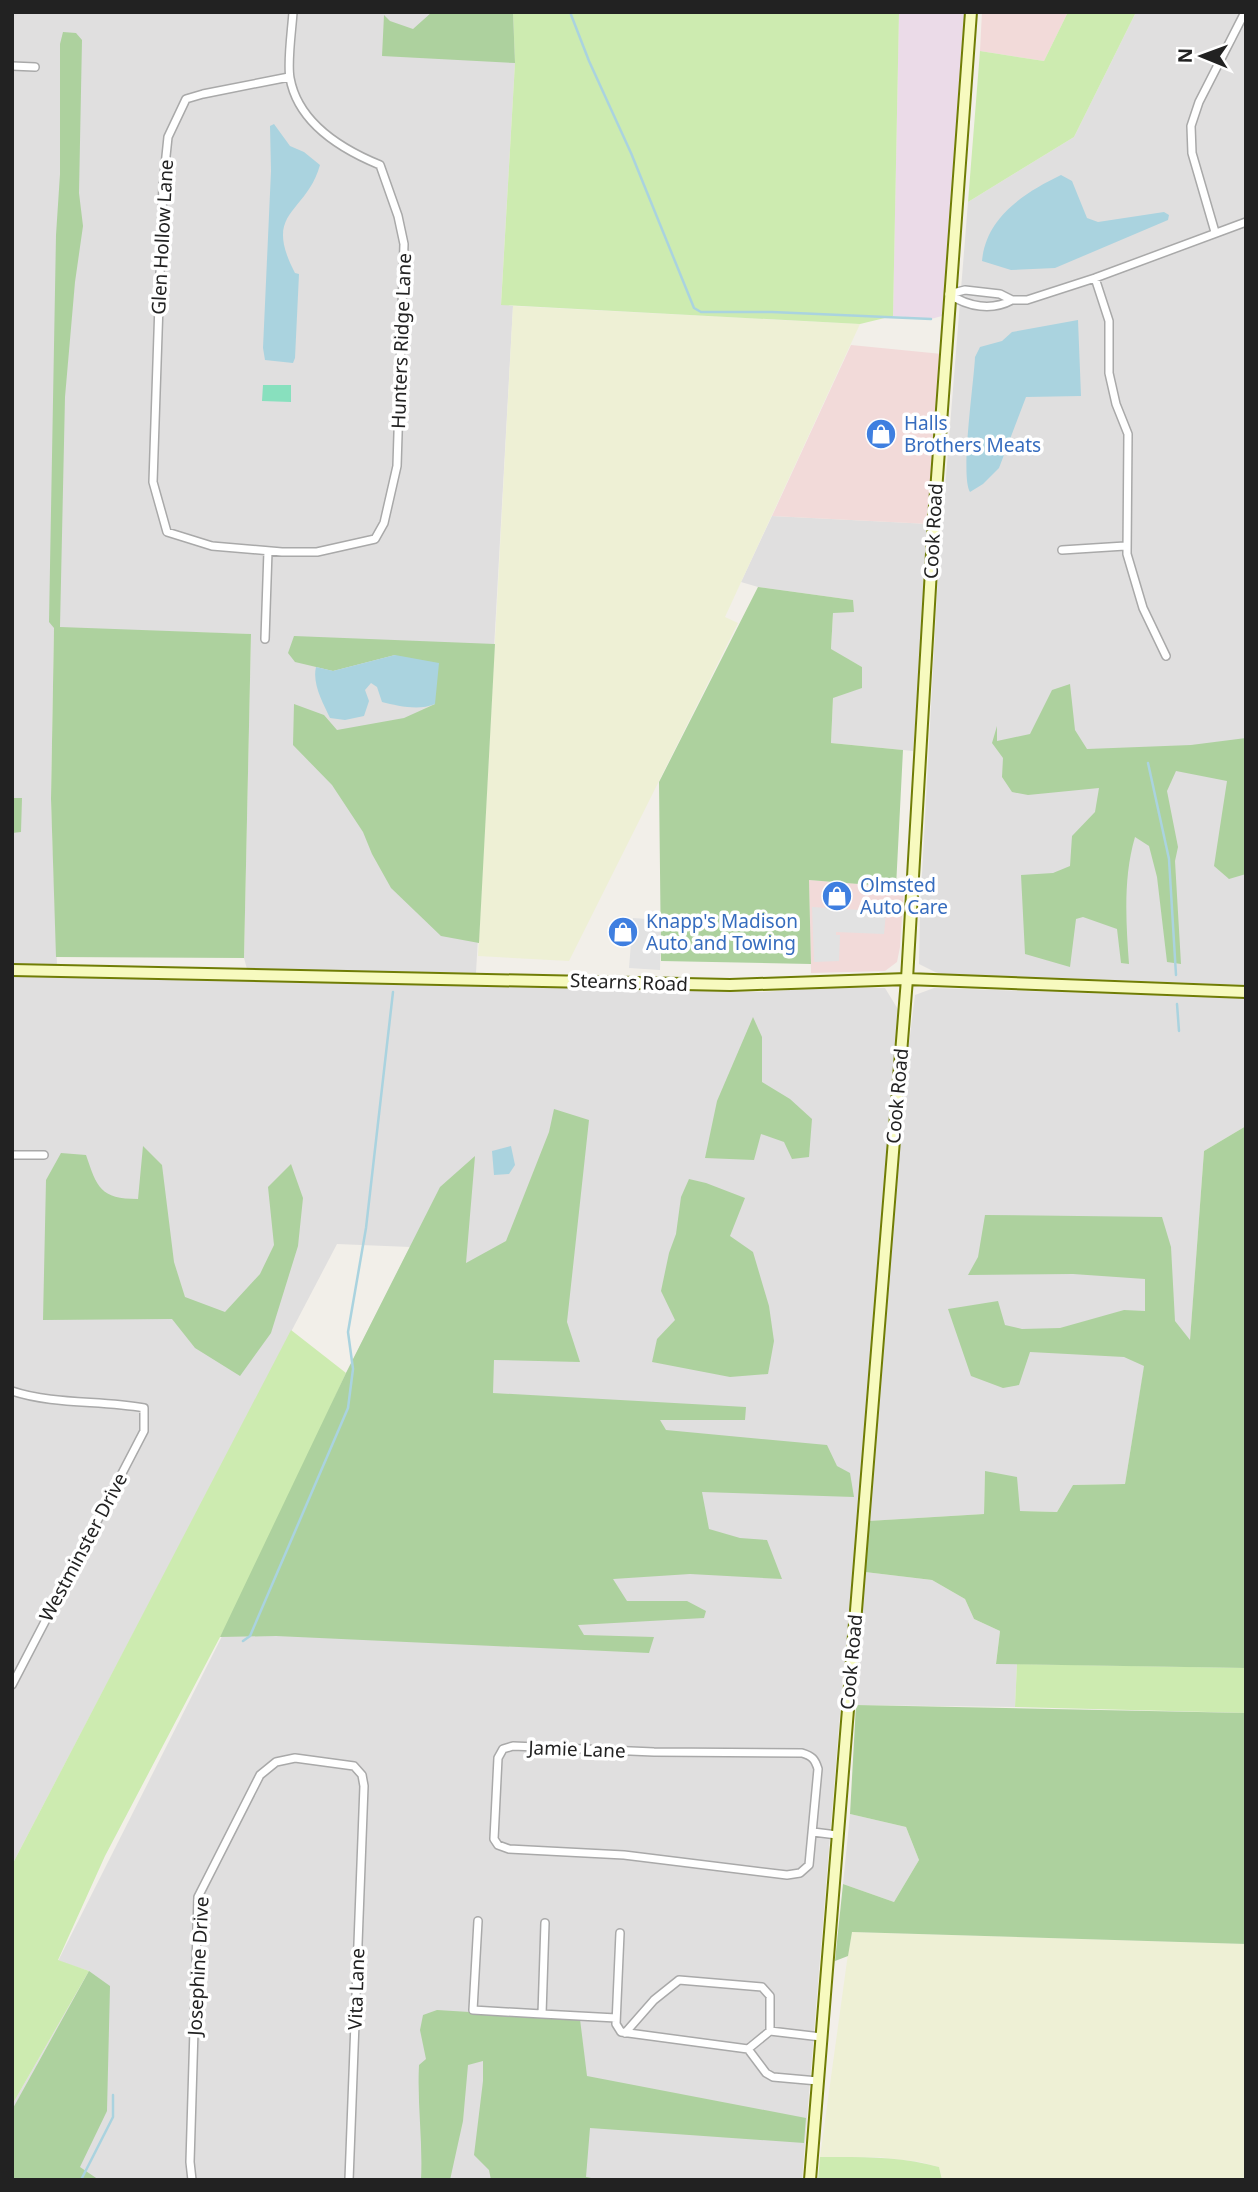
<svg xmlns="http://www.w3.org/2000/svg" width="1258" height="2192" viewBox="0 0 1258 2192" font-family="'Noto Sans',sans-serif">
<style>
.residential{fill:#e0dfdf}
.commercial{fill:#f2dad9}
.industrial{fill:#ebdbe8}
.farmland{fill:#eef0d5}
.grass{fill:#cdebb0}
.forest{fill:#add19e}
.pitch{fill:#88e0be}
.parking{fill:#e2e2e2}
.water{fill:#aad3df}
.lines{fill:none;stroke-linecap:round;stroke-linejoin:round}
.stream{stroke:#aad3df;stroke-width:2.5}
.street-casing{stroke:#a9a9a9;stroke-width:10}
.secondary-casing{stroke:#707d05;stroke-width:14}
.street{stroke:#fff;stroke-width:7}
.secondary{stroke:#f7fabf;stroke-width:10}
.labels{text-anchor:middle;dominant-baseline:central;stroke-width:7;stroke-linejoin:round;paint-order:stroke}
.street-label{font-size:19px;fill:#222;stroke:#fff}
.shop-label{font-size:19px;fill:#366cbe;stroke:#fff;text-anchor:start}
</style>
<rect width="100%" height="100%" fill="#f2efe9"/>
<path class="residential" d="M12,12H513L515,63L501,304L513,306L476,973L247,969L244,958L251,634L54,628L51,799L57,965L12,964Z
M1136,12H1246V985L1065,978L951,977L935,972L919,964L920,911L938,576L968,202L1074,137Z
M772,516L930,524L913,751L831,743L833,698L862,667L831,650L833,612L853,600L758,587L741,582Z
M12,974L763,992L830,987L885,988L899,1011L854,1574L842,1689L802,2180H12V2105L89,1971L58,1961L260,1561L346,1373L410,1247L337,1244L12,1865Z
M934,988L1246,998V1126L1204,1151L1190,1341L1146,1356L1125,1484L1073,1485L1057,1512L1020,1511L985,1472L984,1514L868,1521L907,1060L915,995Z
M865,1572L932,1580L965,1599L974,1619L1000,1631L996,1663L1017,1664L1015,1707L856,1705Z
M850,1814L906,1827L919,1860L894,1902L843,1884Z"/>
<path class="commercial" d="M982,12H1068L1044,61L980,51Z
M851,345L942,354L930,524L772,516Z
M809,880L904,887L900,947L897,962L885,971L811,973Z"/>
<path class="industrial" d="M899,12H965L942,316L931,319L893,316Z"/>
<path class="farmland" d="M513,306L860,324L725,617L738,623L569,961L478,956Z
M851,1932L1246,1944V2180H942L939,2167L920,2162L878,2157H820Z"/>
<path class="grass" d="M513,12H899L893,316L860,324L501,305L515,63Z
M1068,12H1136L1074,137L968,202L980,51L1044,61Z
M291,1330L346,1373L260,1561L105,1856L58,1960L89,1971L12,2105V1865Z
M1017,1664L1246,1668V1713L1015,1707Z
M820,2157C861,2157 900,2156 939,2167L942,2180H818Z"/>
<path class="forest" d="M432,12H513L515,63L382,56L384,15L390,21L413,29Z
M63,32L76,33L82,40L79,193L83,226L75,282L65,397L60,627L251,634L244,958L56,957L51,799L54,628L49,622L56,235L60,174V44Z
M758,587L853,600L854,612L833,613L831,649L862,667V688L833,698L831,743L903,750L896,887L809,880L811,964L661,961L659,782Z
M294,636L495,644L479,943L441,936L391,888L372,854L363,832L332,785L293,745L294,704L324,715L337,730L404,718L435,704L395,655L333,671L295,662L288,653Z
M1070,684L1075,730L1087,749L1191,745L1246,738V874L1229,879L1214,866L1227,781L1176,771L1167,791L1178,847L1175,861L1181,964L1167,962L1157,877L1149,846L1135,837C1123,878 1126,922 1129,964L1121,963L1117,929L1083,917L1076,919L1070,967L1025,954L1021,875L1053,873L1070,866L1072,836L1095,812L1099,788L1028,795L1012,792L1002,777L1003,758L992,743L997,726V741L1030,734L1052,690Z
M12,798H22L21,832L12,833Z
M753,1017L762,1037V1082L790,1099L812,1119L809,1157L792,1159L784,1142L761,1134L754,1160L705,1158L717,1101Z
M554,1109L589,1120L567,1322L580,1362L494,1360L493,1393L746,1407L745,1420H660L666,1430L827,1445L837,1466L850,1473L854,1497L702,1492L709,1529L740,1538L767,1540L782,1579L690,1574L613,1579L627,1601H687L706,1611L704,1618L578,1625L584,1635L654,1637L649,1653L276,1636L220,1637L346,1373L440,1187L475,1156L466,1263L506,1241L549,1132Z
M1246,1126V1668L996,1664L1000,1631L974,1619L965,1599L932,1580L865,1572L868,1521L984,1514L985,1471L1017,1477L1020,1511L1057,1512L1073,1485L1125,1484L1144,1366L1124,1357L1030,1352L1019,1385L1003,1388L971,1376L948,1309L998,1301L1005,1325L1022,1329L1060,1328L1124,1310L1145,1311V1279L1073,1274L968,1275L978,1257L985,1215L1162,1217L1171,1247L1175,1321L1190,1340L1204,1151Z
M143,1146L162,1165L174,1262L185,1297L225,1312L260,1274L274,1245L268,1187L291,1164L303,1198L298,1246L271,1333L240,1376L195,1348L172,1319L43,1320L46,1180L61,1153L86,1155C97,1187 100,1199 138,1199Z
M689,1179L706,1183L745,1198L730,1236L753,1252L769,1306L774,1341L768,1374L730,1377L652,1362L657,1339L675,1320L661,1291L669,1253L676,1234L681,1197Z
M856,1705L1246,1713V1944L852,1932L848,1956L835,1961L843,1884L894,1902L919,1860L906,1827L850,1814Z
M89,1971L110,1986L107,2111L80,2167L99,2180H12V2110Z
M437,2010L580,2019L587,2076L806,2118L804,2143L590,2128L586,2177L602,2180H491L489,2170L474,2155L483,2081V2061L468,2065L463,2121L450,2180H421C423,2141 417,2104 419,2065L426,2059L420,2030L423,2015Z"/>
<path class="pitch" d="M263,385H291V402L262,401Z"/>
<path class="parking" d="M862,900L887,902L884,934L836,932V935H840L839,961L814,962L812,907L861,910Z
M633,918L661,920L660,970L629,968Z"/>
<path class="water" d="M274,124L290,146L304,152L320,165C306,215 262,210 295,273L299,274L295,358L293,363L265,360L263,348L271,171L270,126Z
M1061,175L1072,181L1087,218L1098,222L1164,212L1169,215L1168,220L1055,268L1011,270L982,261C986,217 1024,193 1061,175Z
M1078,320L1081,396L1026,397L999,468L983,484L970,492C960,476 974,382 975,357L980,347L1002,341L1012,332Z
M395,655L439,663L435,704C419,711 398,706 382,702L377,687L371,683L365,690L369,701L364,716L345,720L330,718C323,703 312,684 316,667L333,671Z
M511,1146L515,1165L509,1174L494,1175L492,1151Z"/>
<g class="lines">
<path class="stream" d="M570,12L589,61L631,153L694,308L701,312H772L931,319
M1148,763L1169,859L1176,975
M1177,1004L1179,1031
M243,1641L250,1636L348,1408L353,1369L348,1332L366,1228L393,992
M81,2180L113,2117V2095"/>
<g class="street-casing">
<path id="street" d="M12,66L35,67
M289,77L203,94L186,99L168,137L163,185L153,482L167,532L212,546L282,552H317L375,539L384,523L397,466L404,244L398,216L380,165C341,149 298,123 290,78C287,62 292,29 293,12
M1215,232L1192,153L1191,126L1199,102L1245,12
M1095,278L1109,321V373L1116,404L1128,434L1127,554L1143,608L1166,656
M949,294L965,290L1000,294L1012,300H1027L1095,278L1246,222
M949,294C968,307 992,311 1012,300
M1062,550L1125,546
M265,639L268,551
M12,1155H44
M12,1391C54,1405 101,1400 144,1408V1431L12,1685
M513,1746L654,1752L802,1753C812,1756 815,1759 818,1769L809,1865L800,1873L787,1875L624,1855L509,1849L498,1845L494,1839L498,1758L503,1749Z
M813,1832L837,1835
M478,1921L473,2010L542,2014
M545,1923L542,2014L616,2018
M620,1933L616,2024L621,2032L748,2049L766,2073L773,2077L818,2081
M625,2033L654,2000L679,1980L762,1987L770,1996V2031L821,2037
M748,2049L770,2031
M192,2180L190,2162L198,1897L260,1775L276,1762L295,1758L354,1766L362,1775L364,1786L349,2180"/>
</g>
<g class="secondary-casing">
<path id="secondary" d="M12,970L730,985L907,979L1246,992
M810,2180L907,979L934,519L971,12"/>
</g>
<use href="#street" class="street"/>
<use href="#secondary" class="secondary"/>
</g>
<defs>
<g id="shop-disc" transform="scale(1.575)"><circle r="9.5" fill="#3f7fe0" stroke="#fff"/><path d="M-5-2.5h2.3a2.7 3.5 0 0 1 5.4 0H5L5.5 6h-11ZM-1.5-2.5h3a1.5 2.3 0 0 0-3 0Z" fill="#fff"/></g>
</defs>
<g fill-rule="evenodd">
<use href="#shop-disc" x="881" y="434"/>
<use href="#shop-disc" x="837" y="896"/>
<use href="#shop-disc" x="623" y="932"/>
</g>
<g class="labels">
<g class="street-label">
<text transform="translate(162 237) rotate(-87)">Glen Hollow Lane</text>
<text transform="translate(401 341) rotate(-88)">Hunters Ridge Lane</text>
<text transform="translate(933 531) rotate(-87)">Cook Road</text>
<text transform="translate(629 982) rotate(2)">Stearns Road</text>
<text transform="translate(897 1096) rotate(-85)">Cook Road</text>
<text transform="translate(83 1547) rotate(-62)">Westminster Drive</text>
<text transform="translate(851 1662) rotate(-85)">Cook Road</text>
<text transform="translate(577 1749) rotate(2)">Jamie Lane</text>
<text transform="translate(198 1966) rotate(-87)">Josephine Drive</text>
<text transform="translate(356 1989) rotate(-88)">Vita Lane</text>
</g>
<g class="shop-label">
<text x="904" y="423">Halls<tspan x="904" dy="22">Brothers Meats</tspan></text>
<text x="860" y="885">Olmsted<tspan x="860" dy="22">Auto Care</tspan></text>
<text x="646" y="921">Knapp's Madison<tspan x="646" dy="22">Auto and Towing</tspan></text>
</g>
</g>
<rect width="1258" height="2192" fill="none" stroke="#222222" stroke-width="28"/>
<g transform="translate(1202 56) rotate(271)" stroke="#ffffff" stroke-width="5" paint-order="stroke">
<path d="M0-5L12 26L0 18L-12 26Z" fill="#222222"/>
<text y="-10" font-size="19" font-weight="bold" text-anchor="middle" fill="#222222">N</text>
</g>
</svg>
